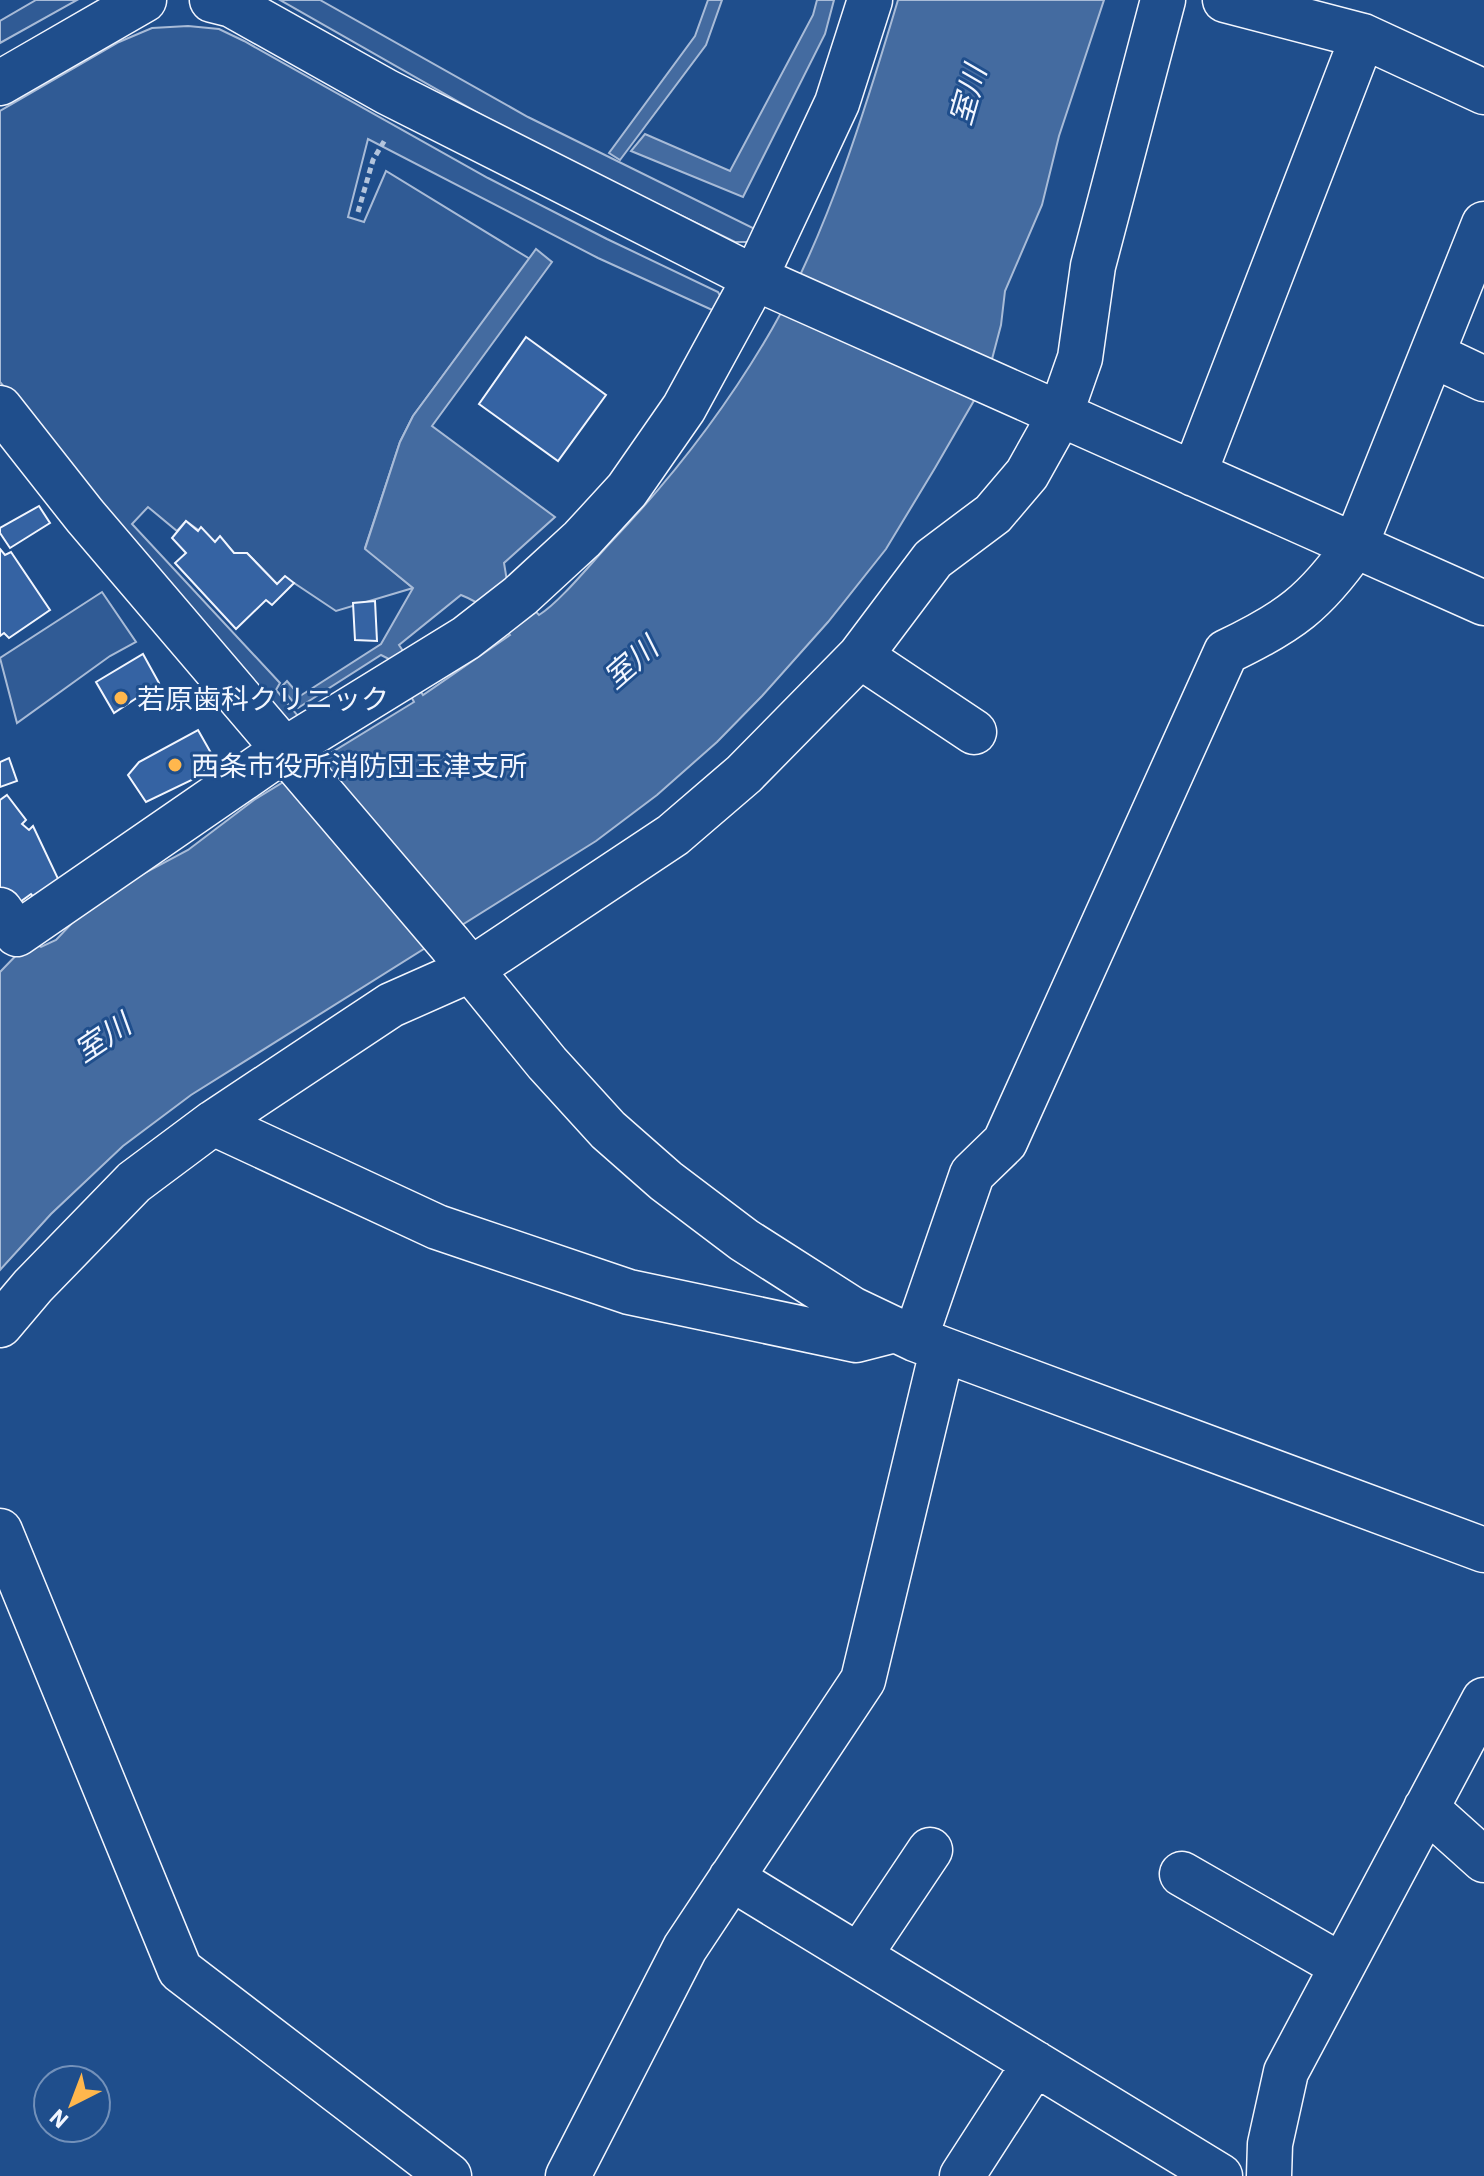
<svg xmlns="http://www.w3.org/2000/svg" width="1484" height="2176" viewBox="0 0 1484 2176" font-family="'IBM Plex Sans','Noto Sans JP',sans-serif">
<style>
.built{fill:#305b95;stroke:#a8bbd7;stroke-width:2}
.water{fill:#446ba0;stroke:#a8bbd7;stroke-width:2;fill-rule:evenodd}
.building{fill:#3563a3;stroke:#f2f6ff;stroke-width:2}
.lines{fill:none;stroke-linecap:round;stroke-linejoin:round}
.minor-casing{stroke:#f2f6ff;stroke-width:47}
.path{stroke:#b3c4dc;stroke-width:5;stroke-dasharray:6 4;stroke-linecap:butt}
.minor{stroke:#1f4e8c;stroke-width:44}
.poi-dot{fill:#ffb74d;stroke:#1f4e8c;stroke-width:3}
.labels{text-anchor:middle;dominant-baseline:central;stroke-width:6;stroke-linejoin:round;paint-order:stroke}
.poi-label{font-size:28px;fill:#f2f6ff;stroke:#1f4e8c;text-anchor:start}
.water-label{font-size:30px;font-style:italic;fill:#f2f6ff;stroke:#1f4e8c}
</style>
<rect width="100%" height="100%" fill="#1f4e8c"/>
<path class="built" d="M36,0H77L0,43V21Z
M280,0H320L528,117L761,232L751,242H735L522,138Z
M188,26L219,29L244,41L488,178L607,239L718,292L723,301L721,314L598,258L368,139L348,217L364,222L386,171L530,259L413,416L400,442L365,548L413,588L336,611L294,583L277,584L247,553H234L220,537L215,542L186,521L177,531L148,507L132,524L280,683L276,690L304,723L290,734L0,382V111L119,42L152,28Z
M102,592L136,642L110,656L17,723L0,658Z"/>
<path class="water" d="M708,0H722L706,45L620,160L609,153L695,36Z
M817,0H834L825,34L743,197L631,151L645,134L730,171L813,15Z
M898,0H1104L1059,136L1042,205L1005,291L1001,325L987,378L935,468L886,549L828,622L762,696L717,742L657,795L596,841L191,1095L123,1146L51,1214L0,1270V972L30,941L41,947L56,940L74,921L137,877L188,850L254,800L414,702L391,660L381,655L298,708L281,687L287,681L300,696L381,644L413,588L365,549L400,442L413,416L536,249L552,262L432,426L555,517L504,563L507,581L539,615C560,602 592,562 611,542C673,477 727,407 772,329C828,232 866,107 898,0ZM461,595C484,604 496,616 510,635L423,695L398,657L403,651L399,645Z"/>
<path class="building" d="M526,337L606,395L558,461L479,404Z
M39,506L50,523L10,548L0,533V528Z
M186,521L198,531L201,527L215,542L220,536L234,553H247L277,584L285,576L294,583L272,605L266,600L236,629L175,563L186,553L172,538Z
M0,549L5,555L11,552L50,610L9,638L4,633L0,636Z
M375,601L377,641L355,640L353,603Z
M143,654L159,683L114,713L96,682Z
M198,730L215,760L212,767L195,773L198,777L146,802L128,775L139,762Z
M9,758L17,781L0,787V762Z
M7,795L26,820L22,824L29,830L33,826L61,885L36,900L31,894L13,907L0,889V800Z"/>
<g class="lines">
<g class="minor-casing">
<path id="minor" d="M212,0L232,5L387,92L755,278L1484,603
M1225,0L1363,36L1484,92
M0,83L144,0
M1433,355L1484,379
M0,408L85,516L450,944L547,1063L608,1130L666,1181L744,1240L852,1309L915,1339L1484,1550
M1194,474L1363,36
M860,656L974,732
M0,910L17,934L284,750L466,638L520,596L582,539L627,490L684,408L755,278L837,103L870,0
M213,1123L437,1227L629,1292L856,1340L895,1330
M0,1325L33,1286L134,1182L213,1123L391,1005L470,970L673,835L744,774L860,656L933,559L993,514L1027,474L1060,415L1080,358L1093,266L1163,0
M915,1339L972,1174L1005,1142L1226,652C1289,622 1315,603 1355,546L1484,224
M0,1531L180,1970L449,2176
M1426,1808L1484,1860
M1182,1874L1342,1966
M731,1878L1220,2176
M859,1956L930,1850
M568,2176L685,1948L863,1680L942,1351
M962,2176L1035,2063
M1269,2176L1270,2144L1286,2072L1484,1700"/>
</g>
<path class="path" d="M358,212L373,160L386,138"/>
<use href="#minor" class="minor"/>
</g>
<g class="poi-dot">
<circle cx="121" cy="698" r="8"/>
<circle cx="175" cy="765" r="8"/>
</g>
<g class="labels">
<g class="poi-label">
<text x="137" y="698">若原歯科クリニック</text>
<text x="191" y="765">西条市役所消防団玉津支所</text>
</g>
<g class="water-label">
<text transform="translate(967 95) rotate(-74)">室川</text>
<text transform="translate(630 662) rotate(-41)">室川</text>
<text transform="translate(102 1037) rotate(-34)">室川</text>
</g>
</g>
<g transform="translate(72 2104) rotate(222)"><circle r="38" fill="#1f4e8c" stroke="#7391ba" stroke-width="2"/>
<path d="M0-6L14 30L0 20L-14 30Z" fill="#ffb74d"/>
<text y="-12" font-size="22" font-weight="bold" text-anchor="middle" fill="#f2f6ff">N</text>
</g>
</svg>
